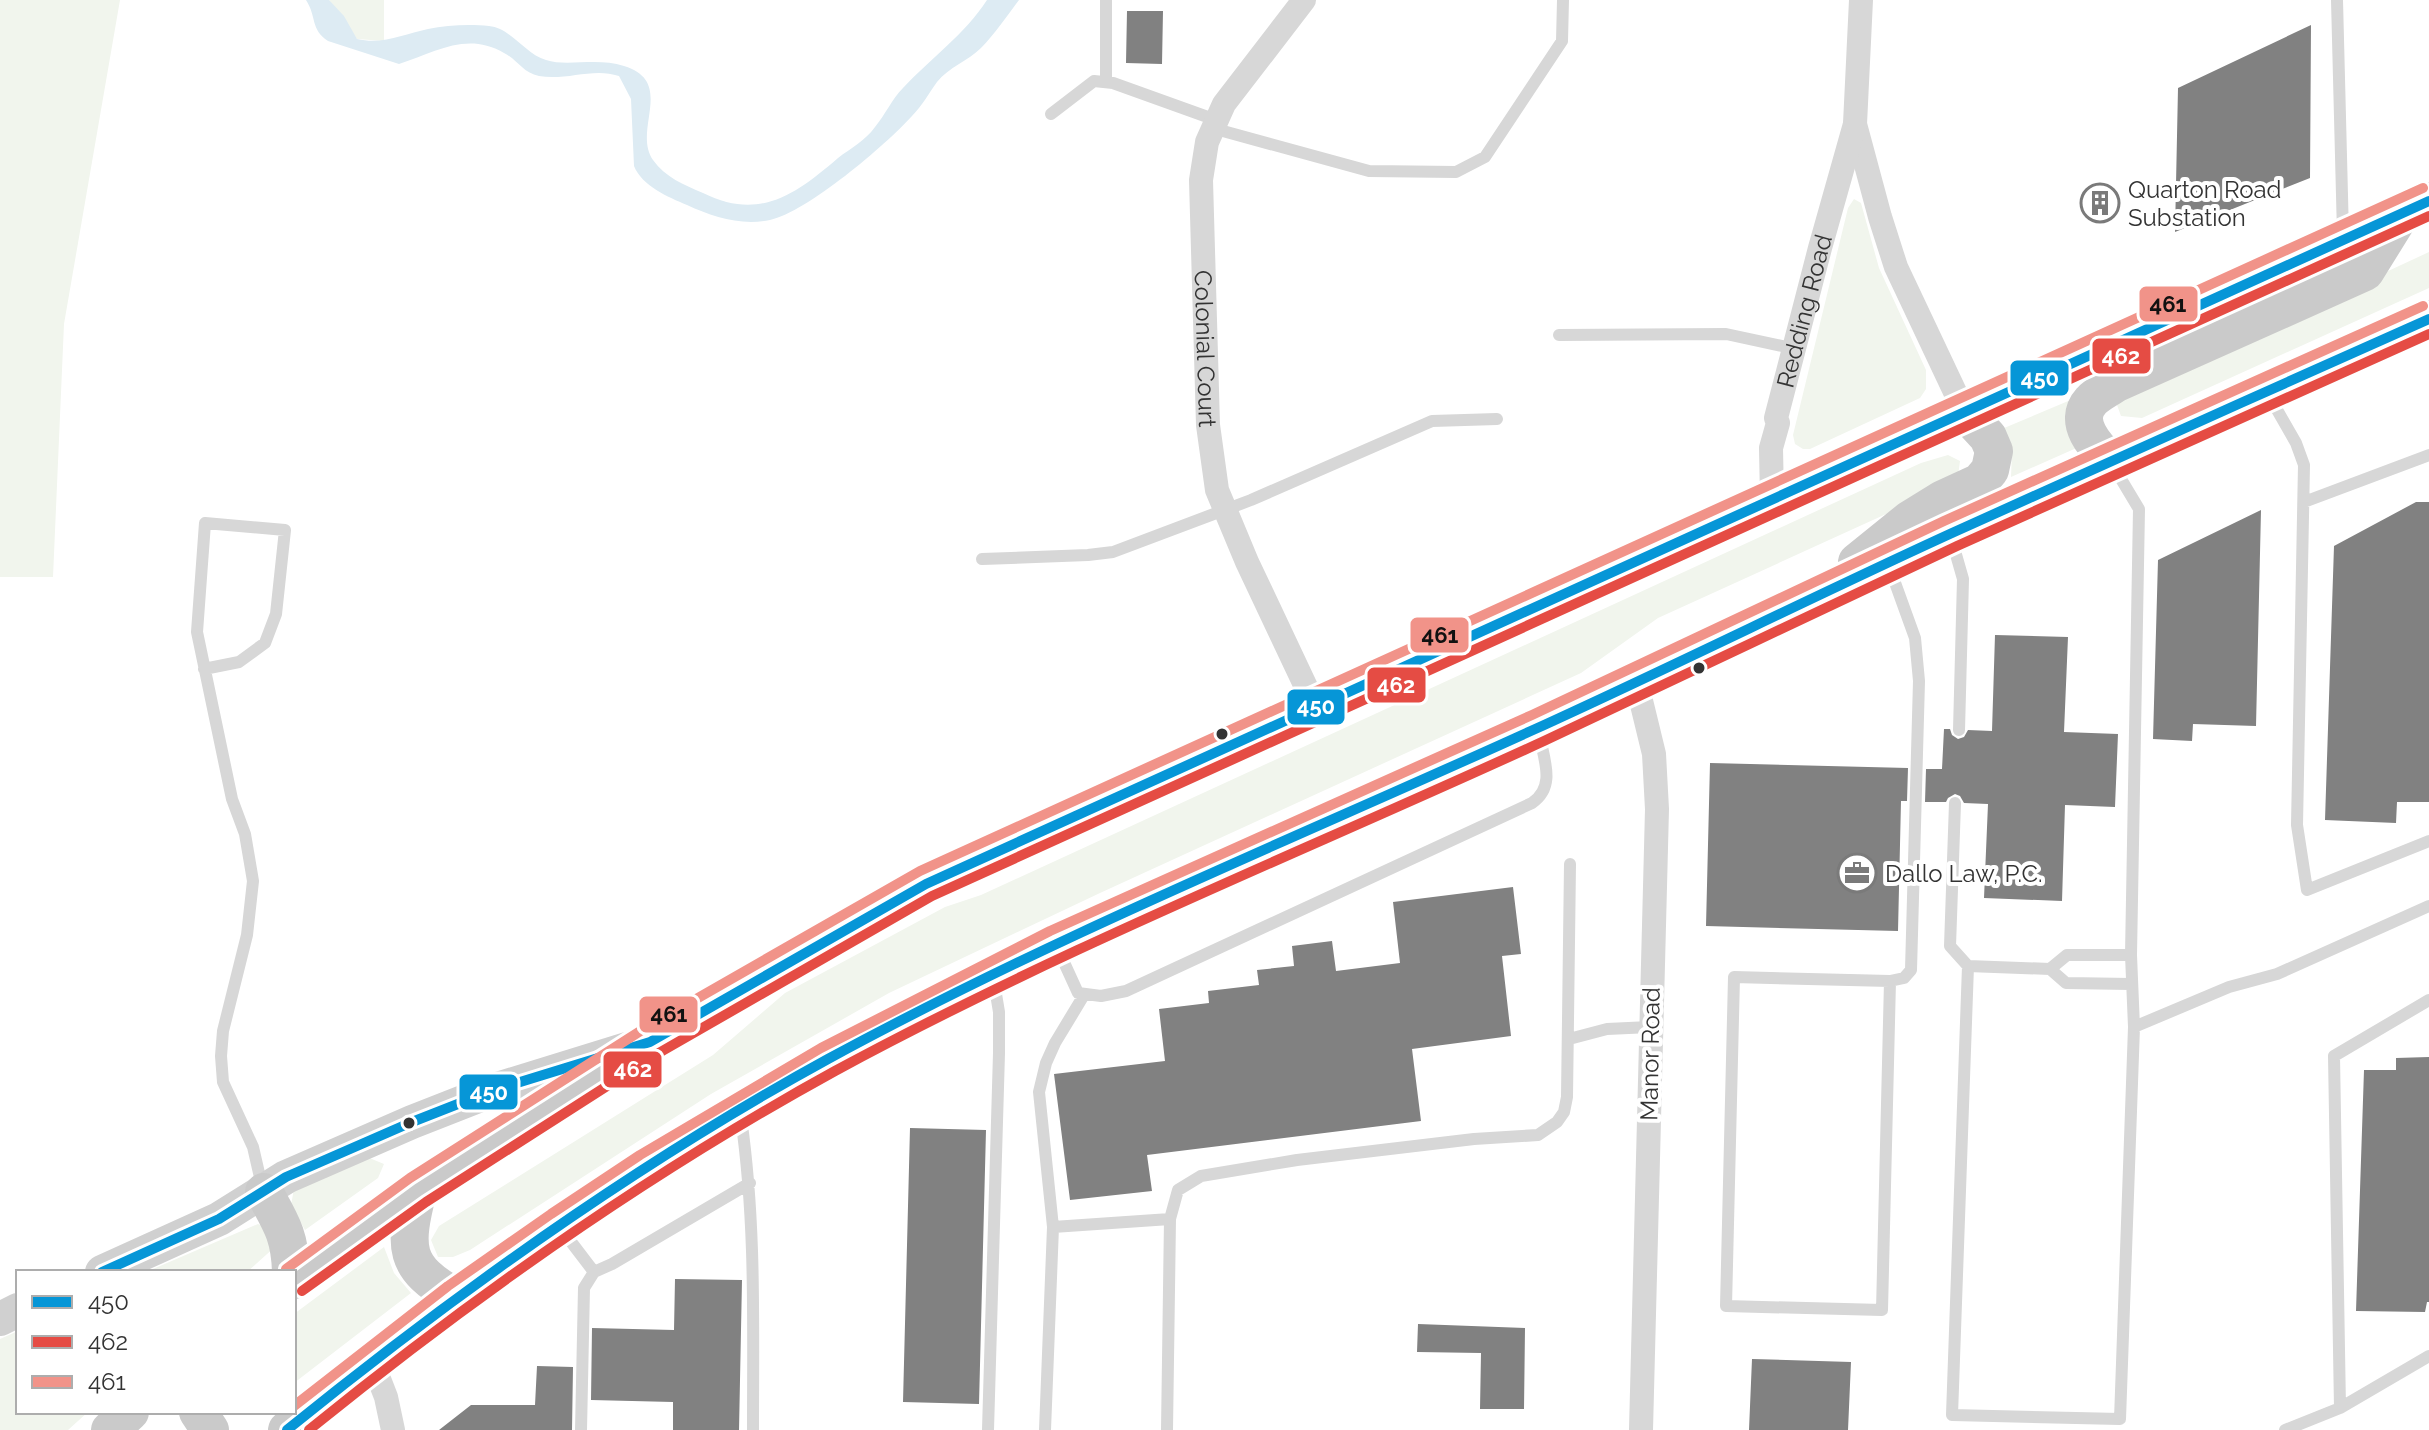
<svg xmlns="http://www.w3.org/2000/svg" width="2429" height="1430" viewBox="0 0 2429 1430" font-family="Raleway,sans-serif">
<style>
.green{fill:#f1f5ed}
.water{fill:#ddebf3}
.building{fill:#818181}
.lines{fill:none;stroke-linecap:round;stroke-linejoin:round}
.lane{stroke:#d7d7d7;stroke-width:12}
.street{stroke:#d7d7d7;stroke-width:24}
.secondary{stroke:#d0d0d0;stroke-width:34}
.primary{stroke:#cacaca;stroke-width:38}
.bus-1-casing{stroke:#fff;stroke-width:16}
.bus-2-casing{stroke:#fff;stroke-width:16}
.bus-3-casing{stroke:#fff;stroke-width:16}
.bus-1{stroke:#0696d7;stroke-width:10}
.bus-2{stroke:#e54c44;stroke-width:10}
.bus-3{stroke:#f19389;stroke-width:10}
.bus-dot{fill:#333;stroke:#fff;stroke-width:3}
.labels{text-anchor:middle;dominant-baseline:central;stroke-width:8;stroke-linejoin:round;paint-order:stroke}
.poi-label{font-size:24px;fill:#333;stroke:#fff;text-anchor:start}
.street-label{font-size:24px;fill:#333;stroke:#fff}
.line-badge{stroke:#fff;stroke-width:3}
.badge-label{font-size:22px;text-anchor:middle;font-weight:bold;fill:#fff}
.pale-badge-label{font-size:22px;text-anchor:middle;font-weight:bold;fill:#111}
</style>
<rect width="100%" height="100%" fill="#fff"/>
<path class="green" d="M0,0H120L64,324L53,577H0Z
M329,0H384V41L357,39Z
M1854,199L1861,203L1879,268L1926,370V389L1920,398L1810,449H1803L1795,444L1793,435L1848,208Z
M2429,252V288L2142,418L2121,416L2117,405L2134,389Z
M2073,399L2081,446L2011,477L2012,451L1997,431Z
M1948,455L1960,461L1958,476L1930,494L1658,618L1581,673L1100,893L889,993L711,1094L470,1250L453,1257H438L431,1240L439,1226L713,1055L785,993L945,907L981,895L1921,463Z
M367,1157L384,1164L378,1178L305,1230L291,1205L294,1189Z
M258,1224L271,1230L276,1246L247,1272H146Z
M384,1247L394,1273L411,1293L294,1383V1314Z
M18,1331V1412H88L68,1430H0V1339Z"/>
<path class="water" d="M306,0H329L344,16L357,39C383,45 404,34 428,29C447,25 470,24 489,26C511,28 525,54 546,60C567,67 597,57 624,66C676,82 632,130 653,160C665,177 684,185 703,193C759,221 795,195 838,158C851,148 865,141 875,127C885,115 892,99 903,88C931,58 965,34 987,0H1019C1007,16 995,34 981,48C968,61 949,67 937,82C929,93 922,106 912,116C886,145 807,212 770,220C741,226 713,217 687,205C668,197 642,186 634,166L631,99L619,76C593,67 566,81 539,76C523,73 518,60 504,53C466,31 435,53 399,64L328,41C310,29 317,17 306,0Z"/>
<path class="building" d="M1127,11H1163L1162,64L1126,63Z
M2311,25L2310,178L2175,232L2178,88Z
M2416,502H2429V802H2397L2396,823L2325,820L2334,546Z
M2261,510L2256,726L2193,724L2192,741L2153,739L2158,560Z
M1995,635L2068,637L2064,732L2118,734L2115,807L2065,805L2062,901L1984,898L1988,804L1964,803L1960,796L1955,794L1948,798L1946,802H1925L1926,769H1942L1944,729H1950L1952,735L1958,739L1964,737L1968,730L1992,731Z
M1710,763L1908,768L1907,801H1901L1898,931L1706,926Z
M1513,887L1521,954L1502,956L1511,1036L1412,1049L1421,1121L1147,1155L1152,1191L1070,1200L1054,1074L1165,1061L1159,1009L1209,1003L1208,991L1259,985L1257,970L1294,966L1292,946L1332,941L1336,971L1400,963L1393,902Z
M2429,1057V1302H2427L2425,1312L2356,1311L2364,1070H2396V1058Z
M910,1128L986,1130L979,1404L903,1402Z
M675,1279L742,1280L739,1430H673V1402L591,1400L592,1328L674,1330Z
M1418,1324L1525,1328L1524,1409H1480L1481,1353L1417,1352Z
M1752,1359L1851,1362L1848,1430H1749Z
M537,1366L573,1367L572,1430H439L471,1405H535Z"/>
<g class="lines">
<path class="lane" d="M1106,0V82
M2337,0L2343,234
M1051,114L1094,81L1113,83L1216,120
M1212,128L1369,171L1456,172L1485,157L1562,41L1563,0
M1559,335L1726,334L1796,349
M2268,394L2296,443L2304,465L2297,825L2307,890L2429,841
M2112,464L2139,509L2131,955L2134,1027
M2304,502L2429,455
M1951,537L1963,579L1959,730
M982,559L1088,555L1113,552L1251,500L1432,421L1497,419
M1889,566L1915,638L1919,681L1911,970L1904,978L1890,981L1734,977L1726,1306L1882,1310L1890,981
M204,669L239,662L265,643L276,614L285,530L205,523L197,632L232,799L245,834L253,881L247,935L223,1031L221,1056L223,1082L253,1147L262,1186
M1955,803L1950,946L1968,966L2050,969
M1057,947L1078,993L1101,996L1126,991L1532,803C1557,786 1543,758 1539,732
M1968,966L1952,1415L2120,1419L2134,1027L2229,987L2277,974L2429,906
M2131,984L2066,983L2050,969L2067,955H2131
M1569,1039L1607,1029L1650,1027
M741,1118C756,1223 753,1324 753,1430
M1053,1227L1039,1092L1046,1063L1055,1043L1084,995
M562,1230L594,1272
M2340,1408L2429,1356
M581,1430L584,1288L594,1272L612,1264L750,1183
M988,1430L999,1053V1012L994,982
M1045,1430L1053,1227L1170,1219
M1167,1430L1170,1219L1178,1190L1201,1176L1297,1160L1474,1139L1538,1135L1557,1122L1564,1112L1567,1097L1570,864
M2285,1430L2340,1408L2334,1056L2429,1000"/>
<g class="street">
<path id="s1" d="M1304,0L1224,104L1207,142L1201,180L1208,425L1217,490L1247,562L1315,706"/>
<path d="M1855,124L1880,217L1896,267L1964,411"/>
<path id="s2" d="M1772,498L1771,448L1778,423L1776,418L1820,248L1855,124L1861,0"/>
<path d="M1636,680L1654,754L1657,809L1641,1430"/>
<path d="M372,1361L386,1397L393,1430"/>
</g>
<path class="secondary" d="M102,1272L219,1219L286,1177L412,1122L491,1091L627,1049
M0,1319L18,1310"/>
<path class="primary" d="M2110,461C2096,447 2072,422 2091,401C2097,394 2109,388 2117,383L2365,272L2401,214
M1857,562L1909,520L1943,499L1980,482L1990,470L1994,451L1988,437L1964,411
M418,1190C404,1247 402,1267 456,1297
M264,1192C281,1223 290,1235 291,1272
M294,1280L418,1190L650,1042L926,884L2429,201
M198,1412L210,1430
M110,1430L130,1412
M287,1430L372,1361L456,1297L559,1226L647,1167L827,1060L1056,944L1538,728L1950,534L2429,319"/>
<g class="bus-1-casing">
<path id="bus-1" d="M102,1272L219,1219L286,1177L412,1122L491,1091L650,1042L926,884L2429,201
M287,1430C457,1292 636,1164 828,1059C1056,935 1298,837 1533,730C1674,666 1812,597 1952,533C2110,461 2270,390 2429,319"/>
</g>
<g class="bus-2-casing">
<path id="bus-2" d="M302,1291L426,1202L657,1054L932,896L2429,216
M309,1430C474,1296 649,1173 835,1071C1064,947 1307,850 1544,741C1682,677 1819,610 1957,546C2114,474 2272,405 2429,334"/>
</g>
<g class="bus-3-casing">
<path id="bus-3" d="M286,1269L410,1178L642,1030L920,871L2423,188
M294,1406L448,1286L551,1214L640,1155L821,1048L1050,931L1532,715L1944,521L2423,306"/>
</g>
<use href="#bus-1" class="bus-1"/>
<use href="#bus-2" class="bus-2"/>
<use href="#bus-3" class="bus-3"/>
</g>
<defs>
<g id="building-ring" transform="scale(2)"><circle r="9.5" fill="#fff" stroke="#7a7a7a" stroke-width="1.5"/><path d="M-4-6H4V6H1V3H-1V6H-4ZM-2.5-4.3h1.7v1.8h-1.7ZM.8-4.3h1.7v1.8H.8ZM-2.5-1h1.7V.8h-1.7ZM.8-1h1.7V.8H.8Z" fill="#7a7a7a"/></g>
<g id="office-ring" transform="scale(2)"><circle r="9.5" fill="#fff" stroke="#7a7a7a" stroke-width="1.5"/><path d="M-6-3h4V-5.5h4V-3h4V5H-6ZM-1-4.5V-3h2v-1.5ZM-6 0V1H6V0Z" fill="#7a7a7a"/></g>
</defs>
<g fill-rule="evenodd">
<use href="#building-ring" x="2100" y="203"/>
<use href="#office-ring" x="1857" y="873"/>
</g>
<g class="bus-dot">
<circle cx="1699" cy="668" r="7"/>
<circle cx="1222" cy="734" r="7"/>
<circle cx="409" cy="1123" r="7"/>
</g>
<g class="labels">
<g class="poi-label">
<text x="2128" y="189">Quarton Road<tspan x="2128" dy="28">Substation</tspan></text>
<text x="1885" y="873">Dallo Law, P.C.</text>
</g>
<g class="street-label">
<text stroke="none"><textPath href="#s2" startOffset="192">Redding Road</textPath></text>
<text stroke="none"><textPath href="#s1" startOffset="380">Colonial Court</textPath></text>
<text transform="translate(1650 1054) rotate(-89)">Manor Road</text>
</g>
</g>
<g class="line-badge">
<rect x="2138" y="285" width="61" height="38" rx="8" fill="#f19389"/>
<rect x="2091" y="337" width="61" height="38" rx="8" fill="#e54c44"/>
<rect x="2009" y="359" width="61" height="38" rx="8" fill="#0696d7"/>
<rect x="1409" y="616" width="61" height="38" rx="8" fill="#f19389"/>
<rect x="1366" y="666" width="61" height="38" rx="8" fill="#e54c44"/>
<rect x="1286" y="688" width="60" height="38" rx="8" fill="#0696d7"/>
<rect x="638" y="995" width="61" height="39" rx="8" fill="#f19389"/>
<rect x="602" y="1050" width="61" height="39" rx="8" fill="#e54c44"/>
<rect x="458" y="1073" width="61" height="38" rx="8" fill="#0696d7"/>
</g>
<g class="badge-label">
<text x="2121" y="364">462</text>
<text x="2040" y="386">450</text>
<text x="1396" y="693">462</text>
<text x="1316" y="714">450</text>
<text x="633" y="1077">462</text>
<text x="489" y="1100">450</text>
</g>
<g class="pale-badge-label">
<text x="2168" y="312">461</text>
<text x="1440" y="643">461</text>
<text x="669" y="1022">461</text>
</g>
<rect x="16" y="1270" width="280" height="144" fill="#ffffff" stroke="#adadad" stroke-width="2"/>
<rect x="32" y="1296" width="40" height="12" fill="#0696d7" stroke="#adadad" stroke-width="2"/>
<text x="88" y="1310" font-size="24" fill="#333333">450</text>
<rect x="32" y="1336" width="40" height="12" fill="#e54c44" stroke="#adadad" stroke-width="2"/>
<text x="88" y="1350" font-size="24" fill="#333333">462</text>
<rect x="32" y="1376" width="40" height="12" fill="#f19389" stroke="#adadad" stroke-width="2"/>
<text x="88" y="1390" font-size="24" fill="#333333">461</text>
</svg>
